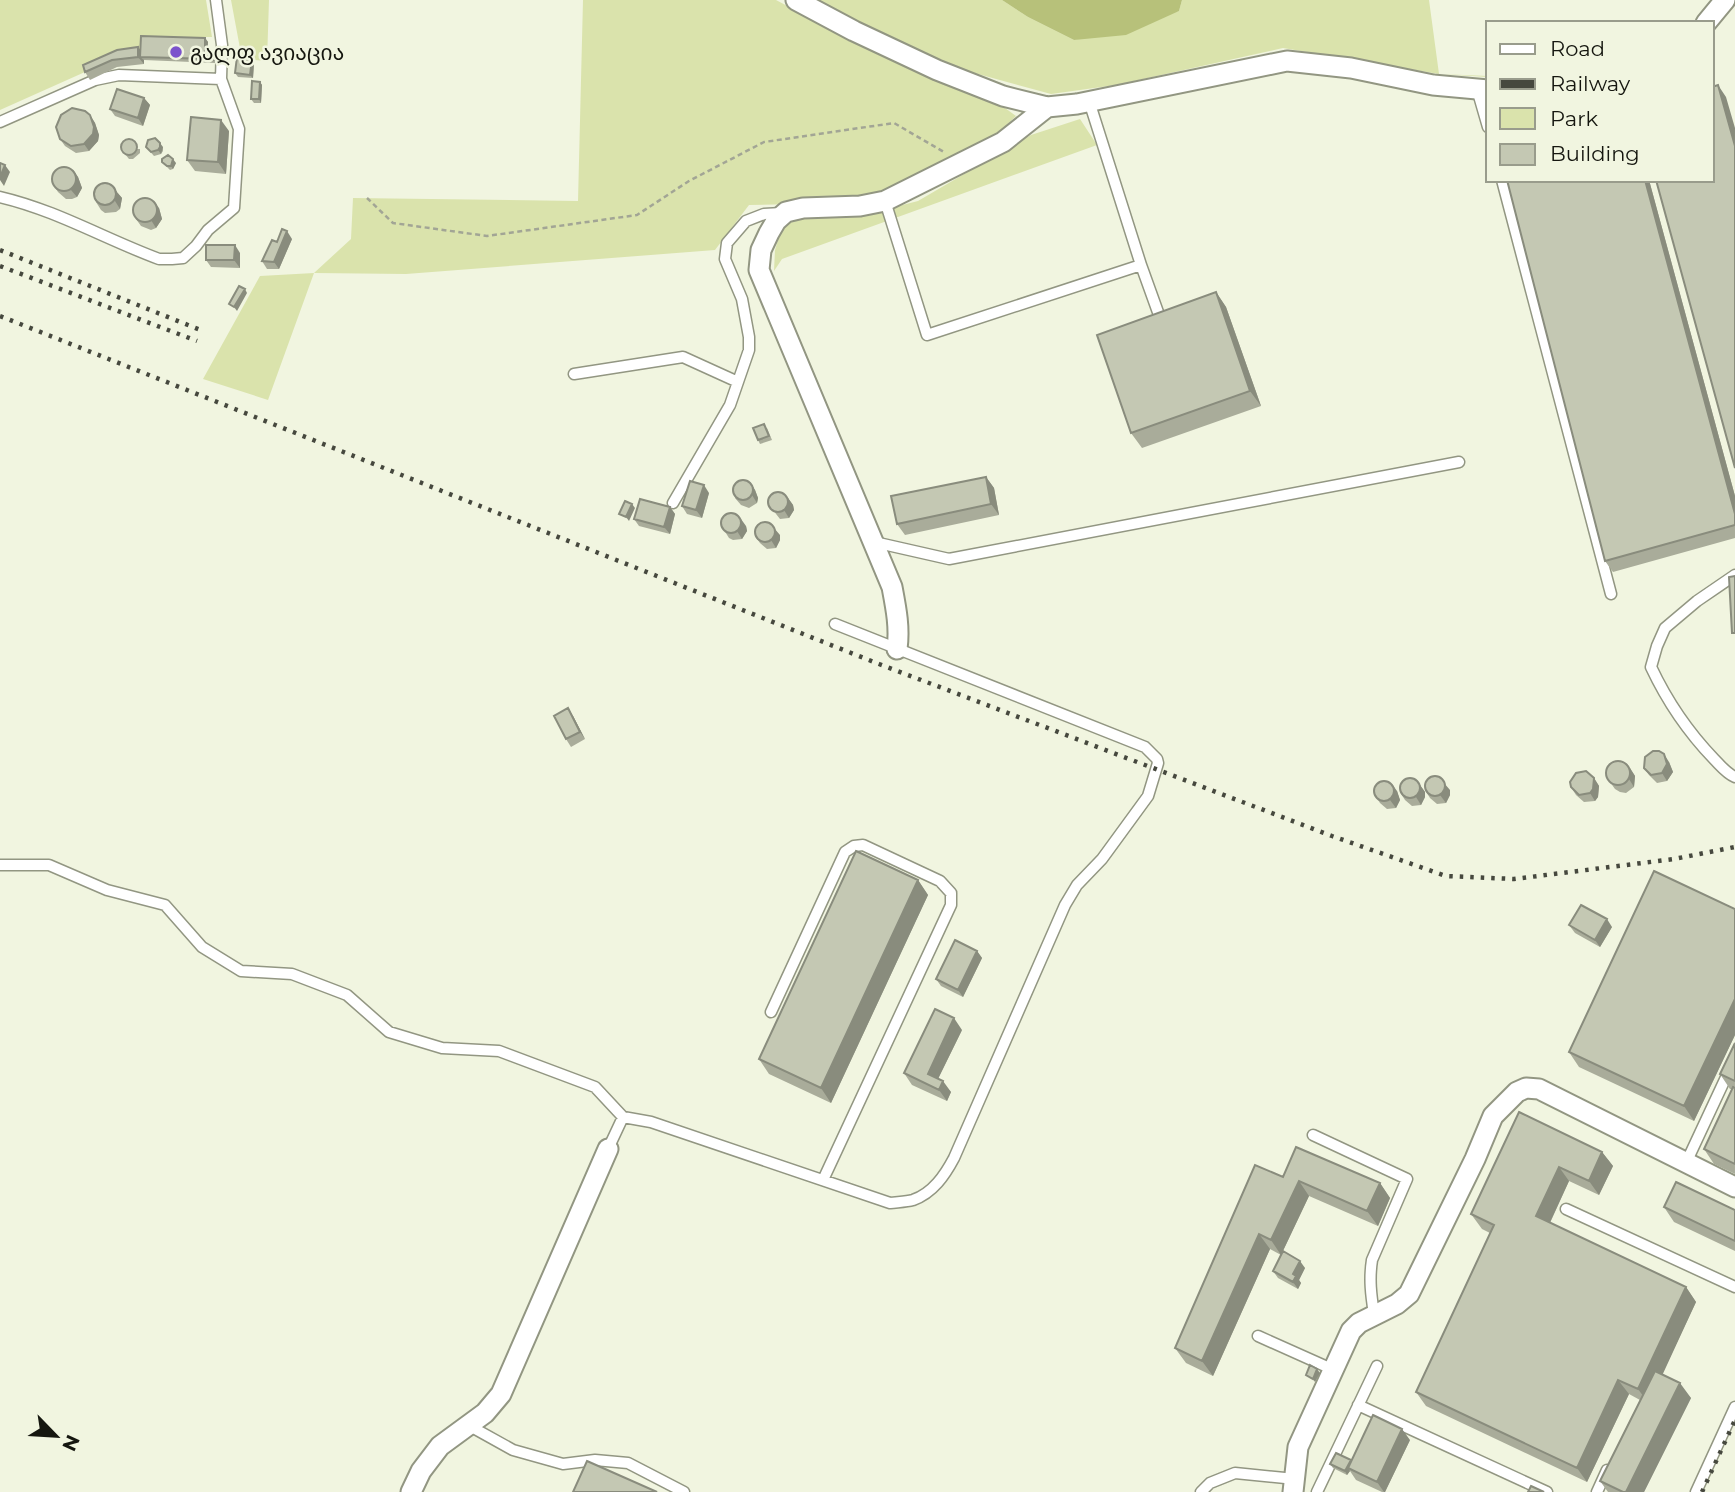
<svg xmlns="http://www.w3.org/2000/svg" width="1735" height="1492" viewBox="0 0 1735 1492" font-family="Montserrat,'Noto Sans Georgian',sans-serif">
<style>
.green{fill:#dae3ac}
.forest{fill:#b7c17a}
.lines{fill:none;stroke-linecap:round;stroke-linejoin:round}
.lane-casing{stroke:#929682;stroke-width:13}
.street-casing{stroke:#929682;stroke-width:23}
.path{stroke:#a2a595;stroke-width:2.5;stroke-dasharray:5 3.5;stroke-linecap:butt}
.lane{stroke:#fff;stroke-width:10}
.street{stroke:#fff;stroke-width:19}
.rail{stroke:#46483e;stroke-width:4.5;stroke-dasharray:3.5 7;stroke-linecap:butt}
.wall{fill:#a9ac9a}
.shaded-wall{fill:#898c7d}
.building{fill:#c4c8b3;stroke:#898c7d;stroke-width:2}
.poi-dot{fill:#7c53cc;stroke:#f1f5e0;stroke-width:2.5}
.labels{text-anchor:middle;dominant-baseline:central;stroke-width:5;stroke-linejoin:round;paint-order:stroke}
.poi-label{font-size:21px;fill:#15160f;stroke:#f1f5e0;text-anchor:start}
</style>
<rect width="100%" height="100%" fill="#f1f5e0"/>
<path class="green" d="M0,0H206L212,37H143L141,51L123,55L0,110Z
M231,0H269L267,61L242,59Z
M583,0H776L842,35L1005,108L1016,116L991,140L872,195L798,204L749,205L715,250L406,274L314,273L268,400L203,379L260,276L314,273L351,239L353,198L578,201Z
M814,0H1002L1028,17L1074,40L1179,11L1182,0H1429L1439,74L1488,76V77L1439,74L1283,48L1116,85L1051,94L956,68L842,15Z
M1080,119L1097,145L782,259L774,271L775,250L781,230L788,221L803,214L879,211L918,201L1031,135Z"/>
<path class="forest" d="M1002,0H1182L1179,11L1126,35L1074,40L1028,17Z"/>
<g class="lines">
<g class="lane-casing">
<path id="lane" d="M1477,89L1488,127
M0,122L95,80L119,75L221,79
M1502,180L1611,594
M0,197C56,210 105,239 159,259H172L183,258L196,246L208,230L234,208L239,129L221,79L222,45L216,0
M885,201L927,335L1141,265L1089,101
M1141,265L1159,315
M574,374L683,357L738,382
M673,503L730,405L749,350V337L742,299L725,259L727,243L746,221L764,214L782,213
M874,542L949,559L1459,462
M1735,575L1697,601L1665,628L1657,646L1651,667C1667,701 1688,732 1714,759C1721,766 1726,773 1735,777
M0,865H49L107,890L165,905L202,947L241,971L292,974L347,995L389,1032L442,1048L499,1051L595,1087L623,1117
M771,1012L845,852L854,846L863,845L940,881L951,893V905L823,1180
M1313,1135L1407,1179L1372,1260C1369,1279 1371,1295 1374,1314
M608,1149L623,1117L651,1122L890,1203C897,1202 906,1202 913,1200C933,1193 945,1175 954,1158L1065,905L1077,885L1102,859L1148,796L1158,763L1157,759L1145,747L835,624
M1686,1163L1735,1058
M1566,1209L1735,1287
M1258,1336L1334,1370
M1358,1405L1547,1492
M468,1425L513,1450L563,1464L595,1460L628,1463L684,1492
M1201,1492L1210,1483L1235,1473L1295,1479
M1317,1492L1377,1366
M1597,1492L1607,1470
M1696,1492L1735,1407"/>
</g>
<g class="street-casing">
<path id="street" d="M796,0L854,31L937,70L1003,96L1047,107L1077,104L1287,61L1351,68L1433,85L1488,90
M1706,23L1725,0
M897,649C900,628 896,608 892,587L759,270L761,250L769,233L776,221L786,212L803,208L860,206L885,201L1003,142L1047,107
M411,1492L421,1471L440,1446L485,1413L501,1394L608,1149
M1293,1492L1298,1447L1351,1331L1359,1323L1397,1304L1409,1294L1475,1159L1493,1116L1517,1092L1526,1088L1539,1089L1735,1187"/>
</g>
<path class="path" d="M367,198L393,223L487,236L637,215L689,181L764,142L894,123L944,152"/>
<use href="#lane" class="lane"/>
<use href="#street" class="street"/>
<path class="rail" d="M0,250L203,331
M0,266L197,341
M0,316L879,664L1332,836L1446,876L1514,879L1674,859L1735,847
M1702,1492L1735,1420"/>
</g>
<path class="wall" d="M205,38L208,42L207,51L215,55V63L144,60V64L117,67L90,80L85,72L138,47L141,50Z
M254,63L253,78L238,77L235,73Z
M260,82L262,85L261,103H254L251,99Z
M144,98L150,105L143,126L115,116L110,109Z
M90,115L95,123L99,135L98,141L89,151L76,153L65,146L60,139Z
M229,131L226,174L195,171L187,160Z
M146,147H163V151L161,154L154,156Z
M121,149H140V153L133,159H129Z
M162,162L176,163L173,169L170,170Z
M73,170L78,177L82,188L77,197L72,199H66L58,192L53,184Z
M1507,180H1649L1735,496V538L1613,572L1605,561Z
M116,191L122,198L120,209L116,212L105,213L101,210L96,202Z
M159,208L162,219L156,228L151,230L141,226L136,219Z
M292,239L279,269H267L262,261L277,242Z
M240,253V268L211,267L206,260Z
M1216,292L1226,307L1261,406L1142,448L1131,433Z
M767,428L772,440L760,444L758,440Z
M986,477L994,488L999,515L905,535L897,524Z
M750,482L755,490L758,498L757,503L749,508L741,505L735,498Z
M709,493L702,518L687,514L682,506Z
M788,498L793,505L794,510L789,518L780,519L769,505Z
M670,507L675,514L670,534L639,526L634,519Z
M746,526L747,531L742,539L733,540L729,538L724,530Z
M780,535V540L776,548L767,549L760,543L755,536Z
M573,716L585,739L571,747L566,739Z
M1669,762L1673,772L1667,781L1657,783L1649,775L1644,768Z
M1627,764L1635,776L1634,787L1626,793L1620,792L1615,789L1610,782Z
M1594,778L1599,786L1598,797L1595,801L1584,802L1576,795L1571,787Z
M1420,785L1425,792V797L1421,805L1412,806L1405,800L1400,792Z
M1425,790H1450V795L1446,803L1437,804L1430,798Z
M1397,791L1400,800L1396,808L1387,809L1380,803L1375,795Z
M918,880L928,895L831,1103L769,1074L759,1059Z
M1735,909V1035L1694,1121L1579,1067L1569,1052Z
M1569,925L1612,927L1600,947L1575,933Z
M977,951L982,958L963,997L941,986L936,979Z
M962,1030L938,1079L951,1092L947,1101L912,1085L904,1073Z
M1735,1043V1174L1714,1164L1704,1149L1732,1089H1730L1720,1074Z
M1519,1112L1602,1152L1613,1166L1599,1195L1569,1181L1550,1223L1686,1287L1696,1302L1662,1374L1691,1398L1644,1492H1608L1600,1481L1640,1400L1629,1394L1587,1482L1426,1406L1416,1392L1490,1233L1482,1229L1471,1214Z
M1283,1177L1380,1183L1390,1198L1378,1226L1309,1196L1282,1253L1305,1268L1299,1280L1301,1283L1298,1289L1278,1278L1273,1271L1281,1255L1270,1249L1213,1376L1186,1363L1175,1348Z
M1664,1207L1735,1210V1251L1674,1222Z
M1410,1440L1385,1492H1382L1356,1480L1350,1471L1347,1475L1333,1468L1330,1464L1351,1460V1461Z"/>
<path class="shaded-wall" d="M205,38L208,42L207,55L205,51Z
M138,47L143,54L140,57L144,60V64L138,57Z
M213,51L215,55V63L212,59Z
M252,59L254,63L253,78L250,75Z
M260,82L262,85L261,103L259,99Z
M1718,85L1726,97L1735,128V146Z
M144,98L150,105L143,126L138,118Z
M90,115L95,123L99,135L98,141L89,151L84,144Z
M221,120L229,131L226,174L218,162Z
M160,143L163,147L161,154L158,150Z
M173,159L176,163L173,169L171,166Z
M5,165L10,172L4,186L0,180V177Z
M73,170L78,177L82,188L77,197L71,190Z
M1645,180H1649L1735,496V514Z
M116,191L122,198L120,209L115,201Z
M154,201L159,208L162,219L156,228L151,220Z
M287,231L292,239L279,269L274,262Z
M235,245L240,253V268L234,260Z
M245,289L247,293L237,311L234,307Z
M1216,292L1226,307L1261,406L1250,391Z
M986,477L994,488L999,515L991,504Z
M750,482L755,490L758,498L757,503L752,495Z
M704,485L709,493L702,518L696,510Z
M788,498L793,505L794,510L789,518L784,510Z
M632,504L635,508L629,521L626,517Z
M670,507L675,514L670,534L664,527Z
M741,519L746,526L747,531L742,539L737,531Z
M774,528L780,535V540L776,548L771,540Z
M568,708L573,716L585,739L580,732Z
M1664,754L1669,762L1673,772L1667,781L1662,773Z
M1630,768L1635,776L1634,787L1629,779Z
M1594,778L1599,786L1598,797L1595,801L1590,793Z
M1444,783L1450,790V795L1446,803L1440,795Z
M1392,784L1397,791L1400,800L1396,808L1390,800Z
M1420,785L1425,792V797L1421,805L1416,797Z
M918,880L928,895L831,1103L821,1088Z
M1607,919L1612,927L1600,947L1595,940Z
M977,951L982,958L963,997L958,990Z
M1735,999V1035L1694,1121L1684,1106Z
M954,1018L962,1030L935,1085L928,1074Z
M943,1081L951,1092L947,1101L939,1090Z
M1602,1152L1613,1166L1599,1195L1589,1181Z
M1559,1167L1569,1181L1546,1231L1536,1216Z
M1299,1181L1309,1196L1281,1255L1271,1240Z
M1380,1183L1390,1198L1378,1226L1367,1211Z
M1259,1234L1270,1249L1213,1376L1202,1361Z
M1300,1261L1305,1268L1299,1280L1301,1283L1298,1289L1293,1282V1274Z
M1686,1287L1696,1302L1649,1404L1638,1389Z
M1317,1369L1320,1373L1315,1382L1313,1379Z
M1618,1380L1629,1394L1587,1482L1577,1468Z
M1680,1383L1691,1398L1644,1492H1626Z
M1402,1429L1410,1440L1385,1492H1384L1377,1482Z
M1351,1460L1353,1464L1348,1468L1350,1471L1347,1475L1345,1471Z"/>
<path class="building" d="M141,36L205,38V51H213L212,59L140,57Z
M138,47V57L112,60L85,72L83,65L117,50Z
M237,57L252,59L250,75L235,73Z
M252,81L260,82L259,99H251Z
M1718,85L1735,146V468L1656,180H1712V87Z
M117,89L144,98L138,118L110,109Z
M72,108L85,111L90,115L94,127L93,134L84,144L71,146L60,139L56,127L61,115Z
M191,117L221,120L218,162L187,160Z
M155,138L160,143V147L158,150L151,152L146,147L148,140Z
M121 147a8 8 0 1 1 16 0a8 8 0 1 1-16 0Z
M168,155L173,159L171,166H167L162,162V159Z
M0,163L5,165L0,177Z
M52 179a12 12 0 1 1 24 0a12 12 0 1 1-24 0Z
M1507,180H1645L1735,514V525L1605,561Z
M94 194a11 11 0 1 1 22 0a11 11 0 1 1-22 0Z
M133 210a12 12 0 1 1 24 0a12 12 0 1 1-24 0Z
M282,229L287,231L274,262L262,261L272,240L277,242Z
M206,245H235L234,260H206Z
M239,286L245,289L234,307L229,304Z
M1216,292L1250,391L1131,433L1097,335Z
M764,424L769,436L758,440L753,428Z
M986,477L991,504L897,524L891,496Z
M733 490a10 10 0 1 1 20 0a10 10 0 1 1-20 0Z
M690,481L704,485L696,510L682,506Z
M768 502a10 10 0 1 1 20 0a10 10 0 1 1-20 0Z
M640,499L670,507L664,527L634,519Z
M625,501L632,504L626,517L619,514Z
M721 523a10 10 0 1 1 20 0a10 10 0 1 1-20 0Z
M755 532a10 10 0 1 1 20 0a10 10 0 1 1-20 0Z
M1735,576V633H1732L1729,577Z
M568,708L580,732L566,739L554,716Z
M1653,751H1659L1664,754L1667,764L1662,773L1651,775L1644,768L1645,757Z
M1606 773a12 12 0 1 1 24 0a12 12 0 1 1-24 0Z
M1586,771L1594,778L1593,789L1590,793L1579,795L1571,787L1570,782L1576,773Z
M1425 786a10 10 0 1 1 20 0a10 10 0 1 1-20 0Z
M1400 788a10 10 0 1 1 20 0a10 10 0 1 1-20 0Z
M1374 791a10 10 0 1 1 20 0a10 10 0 1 1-20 0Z
M856,851L918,880L821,1088L759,1059Z
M1654,871L1735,909V999L1684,1106L1569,1052Z
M1581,905L1607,919L1595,940L1569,925Z
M955,940L977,951L958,990L936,979Z
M935,1009L954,1018L928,1074L943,1081L939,1090L904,1073Z
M1735,1043V1081L1720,1074Z
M1733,1087L1735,1088V1164L1704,1149Z
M1519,1112L1602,1152L1589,1181L1559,1167L1536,1216L1686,1287L1638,1389L1618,1380L1577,1468L1416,1392L1494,1225L1471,1214Z
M1296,1147L1380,1183L1367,1211L1299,1181L1271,1240L1259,1234L1202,1361L1175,1348L1255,1165L1283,1177Z
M1676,1182L1735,1210V1241L1664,1207Z
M1283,1251L1300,1261L1293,1274L1296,1276L1293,1282L1273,1271Z
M1310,1365L1317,1369L1313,1379L1306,1375Z
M1655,1371L1680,1383L1626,1492H1623L1600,1481Z
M1373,1415L1402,1429L1377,1482L1348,1468Z
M1336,1453L1351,1460L1345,1471L1330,1464Z
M587,1461L657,1492H573Z
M1531,1486L1544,1492H1528Z"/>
<circle class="poi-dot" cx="176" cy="52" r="7"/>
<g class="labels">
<g class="poi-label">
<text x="190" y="52">გალფ ავიაცია</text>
</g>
</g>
<rect x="1486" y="21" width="228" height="161" fill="#f1f5e0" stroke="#999c8c" stroke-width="2"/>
<rect x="1500" y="44" width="35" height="10" fill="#ffffff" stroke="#999c8c" stroke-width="2"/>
<text x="1550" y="56" font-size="21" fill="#15160f">Road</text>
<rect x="1500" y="79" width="35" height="10" fill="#46483e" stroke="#999c8c" stroke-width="2"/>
<text x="1550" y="91" font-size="21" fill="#15160f">Railway</text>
<rect x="1500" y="108" width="35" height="21" fill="#dae3ac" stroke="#999c8c" stroke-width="2"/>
<text x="1550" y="126" font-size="21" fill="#15160f">Park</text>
<rect x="1500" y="144" width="35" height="21" fill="#c4c8b3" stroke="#999c8c" stroke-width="2"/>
<text x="1550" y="161" font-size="21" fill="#15160f">Building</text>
<g transform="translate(56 1436) rotate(115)" stroke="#f1f5e0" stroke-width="5" paint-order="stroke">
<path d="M0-5L12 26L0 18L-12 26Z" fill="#15160f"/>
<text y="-10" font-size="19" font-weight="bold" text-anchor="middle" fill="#15160f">N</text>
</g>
</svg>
